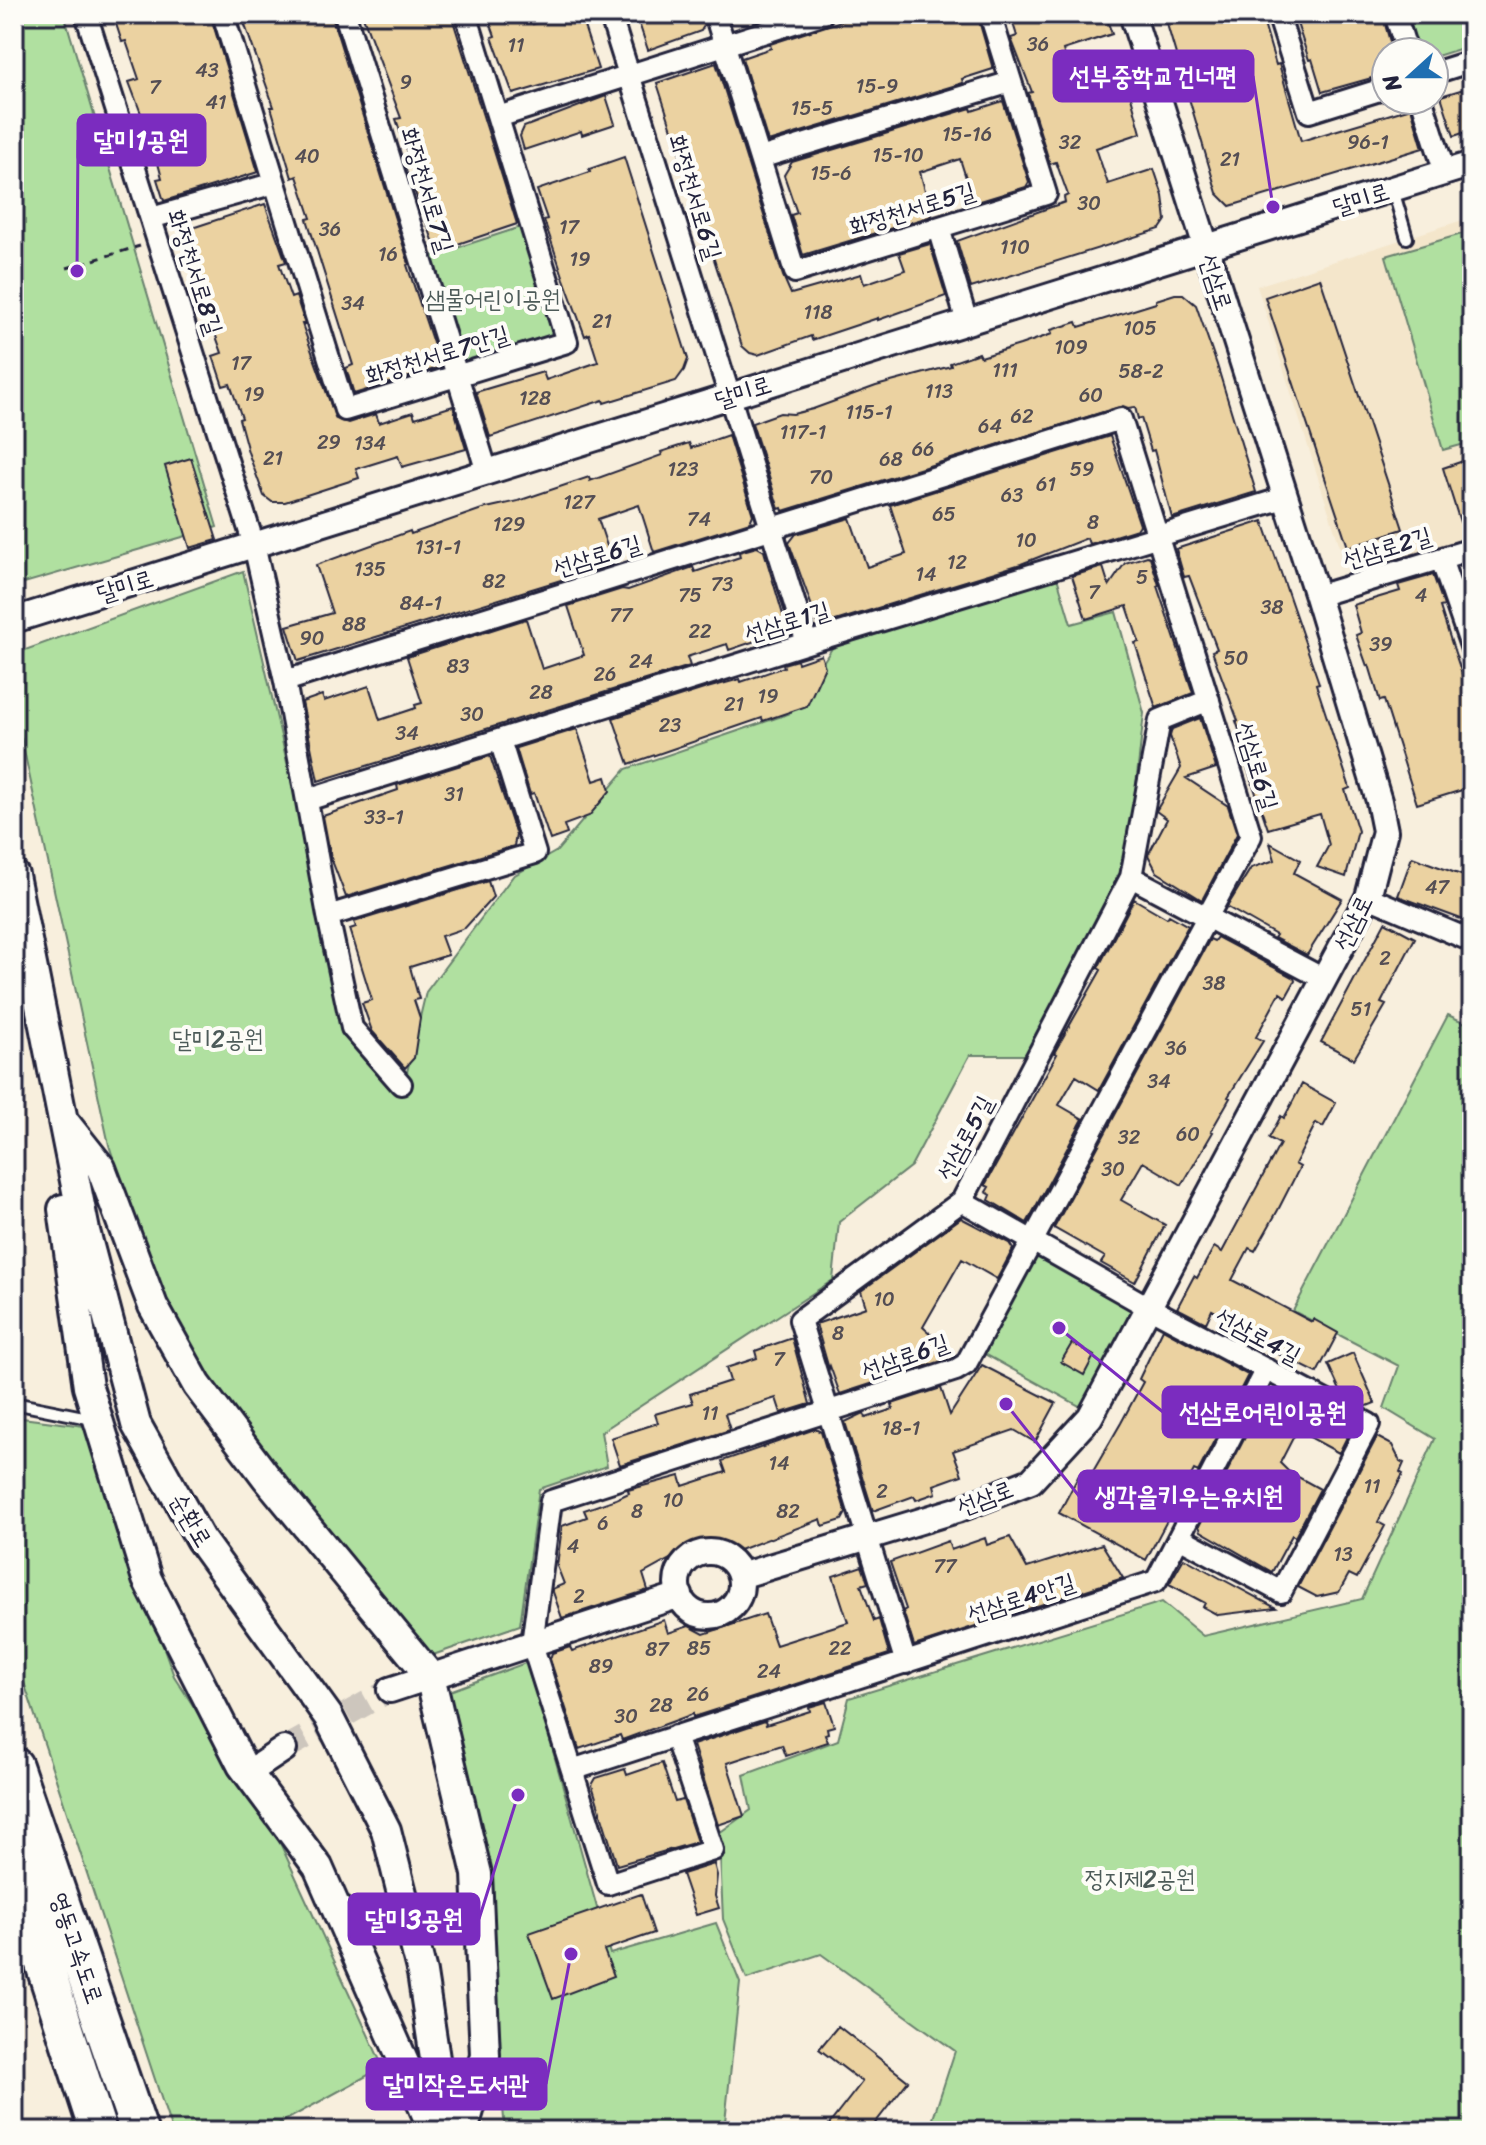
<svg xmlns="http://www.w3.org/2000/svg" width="1486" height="2145" viewBox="0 0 1486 2145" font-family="Sriracha,'Poor Story',sans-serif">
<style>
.built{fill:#f4e6cb}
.green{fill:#b0e0a0;stroke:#69816e;stroke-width:2}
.building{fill:#ebd2a1;stroke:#22223b;stroke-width:2}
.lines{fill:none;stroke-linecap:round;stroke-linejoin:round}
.tertiary-tunnel{stroke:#cdc6bd;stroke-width:24;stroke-dasharray:24 12;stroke-linecap:butt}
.service-casing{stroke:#22223b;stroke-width:16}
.minor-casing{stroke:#22223b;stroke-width:26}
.tertiary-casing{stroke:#22223b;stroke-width:30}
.secondary-casing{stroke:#22223b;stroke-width:34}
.motorway-casing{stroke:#22223b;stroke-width:42}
.path{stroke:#22223b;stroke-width:3;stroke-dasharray:8 6;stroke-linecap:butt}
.service{stroke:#fdfcf7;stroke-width:10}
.minor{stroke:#fdfcf7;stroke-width:20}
.tertiary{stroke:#fdfcf7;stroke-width:24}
.secondary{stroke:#fdfcf7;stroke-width:28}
.motorway{stroke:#fdfcf7;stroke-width:36}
.labels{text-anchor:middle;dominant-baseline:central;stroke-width:8;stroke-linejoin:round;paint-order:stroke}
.number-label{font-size:20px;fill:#544e54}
.street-label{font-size:24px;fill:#22223b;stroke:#fdfcf7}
.park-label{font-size:24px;fill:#4d5b59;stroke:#fdfcf7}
.leader{fill:none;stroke:#7b2cbf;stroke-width:3}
.callout-dot{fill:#7b2cbf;stroke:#fdfcf7;stroke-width:3}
.callout{fill:#7b2cbf;stroke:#7b2cbf;stroke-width:3}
.callout-label{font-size:26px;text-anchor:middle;font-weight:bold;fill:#fff}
</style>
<rect width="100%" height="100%" fill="#f8efdd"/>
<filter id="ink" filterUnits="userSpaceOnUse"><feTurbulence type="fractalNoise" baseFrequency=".0125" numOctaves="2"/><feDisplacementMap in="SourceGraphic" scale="16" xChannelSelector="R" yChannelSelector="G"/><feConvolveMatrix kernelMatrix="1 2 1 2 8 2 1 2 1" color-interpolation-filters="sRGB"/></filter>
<g filter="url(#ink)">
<path class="built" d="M1472,217V540L1350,578L1257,286Z"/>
<path class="green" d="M14,14H64L217,527L14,586Z
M1397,14H1472V45L1434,57V52H1409Z
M527,225L564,340L459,373L423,259Z
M1472,231V442L1443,450L1386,256Z
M243,571L349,1032L403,1089L426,992L513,876L557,851L626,769L791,713L834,645L1056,574L1071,624L1116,612L1144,713L1127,866L1031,1055H970L911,1166L839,1222L833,1280L601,1432L607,1466L539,1489L520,1625L430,1656L280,1479L163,1313L109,1145L14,704V664L25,650Z
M1448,1015L1472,1026V2131H929L955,2051L821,1954L747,1979L723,1919L719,1833L751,1810L744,1775L838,1740L849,1698L1162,1602L1203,1636L1362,1599L1435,1439L1384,1408L1399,1366L1293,1311Z
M1039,1257H1052L1137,1305L1081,1407L981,1352L1028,1265Z
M14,1417L84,1426L174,1676L275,1832L383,2067L266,2131H172L14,1652Z
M528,1662L610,1954L716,1923L740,1983L724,2131H505L499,2060L493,1897L447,1692Z"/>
<path class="building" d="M126,14H210L258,172L164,201L157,179L162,178L153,145L129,82L139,79L126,41L122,42L114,18Z
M241,14H331L409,264L407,265L441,367L354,394L346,368L353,365L307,219L311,218L297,176L292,178L271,107H274Z
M362,14H451L517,224L437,251L413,187L418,185L396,119L401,118Z
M487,14H530L533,24L564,14H580L598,69L513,94L492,37L495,36Z
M636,14H702L705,24L701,31L648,50Z
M863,14H977L993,69L962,79L963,83L768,142L742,58L771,48L770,44Z
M1010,14H1105L1112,34L1063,50L1067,64L1076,91L1125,75L1141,133L1096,148L1108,184L1154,169L1163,196L1166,220L1160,229L971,288L957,241L1065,202L1064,197L1068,195L1056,162L1050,164L1028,93L1032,92L1011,38L1017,36Z
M1164,14H1261L1276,65L1279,64L1301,141L1411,108L1423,148L1230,206L1217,193Z
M1294,14H1382L1393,52H1386V74L1322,92L1312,59L1309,60Z
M716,63L783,276L791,294L861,274L864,284L905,270L899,253L930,244L946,296L878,320V318L812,340L811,336L758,355L750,353L742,346L657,83Z
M1467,88L1472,104V130L1454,136L1441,96Z
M606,96L615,124L582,135L581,131L524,150L520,136L524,127Z
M1003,101L1029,182L1026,187L974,203L960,159L920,172L932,216L803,255L791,215L797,213L784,175L792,162L971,108L972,111Z
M624,157L688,359L684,370L676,381L604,403L603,400L490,437L476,392L543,372L546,380L598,362L589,334L585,336L564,279L544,220L547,219L537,190L590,172L589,169Z
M265,204L286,262L279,264L291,298L296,296L305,324H302L336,419L348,423L376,414L379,423L413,412L415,418L453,406L466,449L402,467L398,456L356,469L359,478L285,502H272L264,496L248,452L239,419L242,418L230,384L223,386L213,356L222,353L190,264L193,263L183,231Z
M1320,278L1403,529L1348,547L1265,297Z
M1175,294H1183L1196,305L1217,365L1256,492L1172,518L1154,450L1151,451L1141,418L1138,419L1135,407L1128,408L1123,406L783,511L782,508L779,509L752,423L780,413L793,414L813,409L876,386L951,366L950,363L979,353L981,357L1020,345L1052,334L1051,330L1077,322L1079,327L1156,303V300Z
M728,435L753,515L750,522L654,552L639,505L598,519L613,564L298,661L287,626L332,613L316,565L410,531L411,534L482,509L518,501L589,477L590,481L662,455L661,452L689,443L691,448Z
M1110,436L1140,525L1137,529L1089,544L1087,538L1021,564L819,626L789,543L796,534L850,518L867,567L906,554L890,505Z
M191,458L217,540L190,548L165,466Z
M1472,458V518L1460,522L1443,468Z
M1263,521L1319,683L1316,684L1350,788L1345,790L1358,831L1346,877L1317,867L1329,845L1320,814L1268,829L1243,755L1247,753L1236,721H1238L1212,651L1217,649L1189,576L1184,577L1176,549Z
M757,547L764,551L789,635L774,640L773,635L729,650L727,644L687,657L690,666L318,781L302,702L322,695L324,701L369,686L380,720L416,708L415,705L422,703L407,657L526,619L542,669L584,655L568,606L622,589L628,590L693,567L695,572L740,557L739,552Z
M1147,556L1150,557L1159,585L1157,586L1193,693L1156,708L1135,643L1139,642L1127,606L1086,619L1072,576L1103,567L1109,586L1125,563Z
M1433,575L1444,606L1440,607L1451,641L1463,677L1467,676L1472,692V787L1417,804L1384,700L1380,701L1369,665L1367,666L1356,635L1361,633L1353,605L1400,591L1398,585Z
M821,655L825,667L807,706L763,721L762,718L629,764L613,718L707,688L740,679L741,682L784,667L783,664L797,660L798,663Z
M1200,718L1216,768L1186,778L1228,806L1237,834L1202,900L1157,872L1148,855L1167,819L1156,811L1181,768L1170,736L1172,729Z
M577,729L594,781L606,777L610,791L589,816L564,825L567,834L550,840L534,793L530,794L516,748Z
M490,756L516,835L514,846L346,897L331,858L323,816L398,790L397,785Z
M1270,843L1300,860L1294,873L1342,899L1307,955L1274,938L1276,935L1227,907L1251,868L1275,860Z
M1412,857L1472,879V923L1398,896Z
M488,881L493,897L465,928L441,936L448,955L410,967L419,999L414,1000L420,1018L414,1058L405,1068L372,1031L362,1003L372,1000L350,929L356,927L354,922Z
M1134,899L1167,918L1169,915L1188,926L1099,1090L1076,1076L1059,1105L1083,1119L1027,1223L989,1200L991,1195L986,1192L989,1187L985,1185L1057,1054L1054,1053L1101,970L1098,968Z
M1385,922L1415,938L1381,1003L1386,1005L1354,1059L1321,1042Z
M1217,937L1294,978L1295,981L1286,997L1280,993L1256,1037L1263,1041L1228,1097L1230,1098L1211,1131L1213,1132L1182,1185L1143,1162L1121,1200L1165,1225L1135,1282L1101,1263L1105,1257L1054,1228L1210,939L1214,941Z
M1302,1084L1336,1103L1323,1127L1316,1123L1295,1164L1300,1167L1278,1210L1255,1251L1249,1248L1232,1280L1312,1322L1313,1319L1338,1333L1317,1373L1258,1344L1261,1337L1212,1310L1206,1323L1177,1308L1194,1276L1197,1278L1214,1247L1222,1252L1280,1144L1269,1138L1281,1116L1284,1118Z
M961,1218L1009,1243L1013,1249L997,1279L962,1259L923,1327L943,1345L948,1359L840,1394L830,1366L829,1369L816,1324L866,1307L861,1291Z
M1163,1329L1248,1375L1198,1472L1194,1470L1146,1560L1059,1513L1079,1475L1088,1480L1121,1423L1143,1382L1139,1379Z
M792,1338L810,1404L781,1413L776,1398L725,1414L730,1430L620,1465L611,1438L658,1423L655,1414L693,1403L690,1394L730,1381L726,1368L757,1358L755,1351Z
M1072,1343L1094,1356L1084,1375L1061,1362Z
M1353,1353L1375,1403L1365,1407L1342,1395L1328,1364Z
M982,1365L1056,1403L1035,1442L1014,1430L953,1451L962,1475L934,1485L936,1493L916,1500L914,1496L873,1511L845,1422L864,1413L866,1418L893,1409L892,1404L941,1388L950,1415Z
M1277,1390L1351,1429L1339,1453L1297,1430L1280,1463L1289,1472L1320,1489L1295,1537L1292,1535L1272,1572L1201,1531L1199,1526L1268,1393Z
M815,1429L821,1432L846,1513L842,1520L823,1526L821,1519L734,1552V1549L729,1551L727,1546L699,1543L643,1574L648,1590L562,1618L552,1589L564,1584L557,1566L562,1526L587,1517L584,1510L616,1499L629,1493L628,1490L680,1476L683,1486L726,1472L722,1461Z
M1377,1437L1392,1445L1400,1461L1404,1463L1400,1472L1403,1474L1378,1522L1385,1526L1357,1578L1349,1574L1339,1592L1317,1597L1298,1587Z
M1010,1537L1027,1568L1102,1544L1123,1578L914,1646L903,1611L906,1609L890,1562L948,1541L951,1550L985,1538L987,1545Z
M1184,1558L1220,1578L1276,1608L1218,1615L1203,1607L1205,1603L1169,1584Z
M862,1566L868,1583L861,1585L874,1621L879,1619L889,1654L693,1717V1714L622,1740L620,1735L579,1749L550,1659L552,1653L570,1647L572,1651L664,1620L668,1633L689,1626L704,1634L765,1614L776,1645L848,1622L833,1576Z
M826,1702L834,1726L827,1728L828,1733L825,1734L828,1742L786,1756L782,1745L727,1763L744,1816L718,1825L693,1745L765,1721L766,1725L810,1711L809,1707Z
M662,1763L675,1802L683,1800L697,1842L617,1865L592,1785L596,1778L625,1769L627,1775Z
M714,1864L717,1875L715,1896L719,1908L696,1915L682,1874Z
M641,1894L654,1933L604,1950L614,1976L553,1999L529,1933Z
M838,2026L908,2081L869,2131H824L862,2082L819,2049Z"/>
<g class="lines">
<path class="tertiary-tunnel" d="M284,1749L390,1690"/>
<g class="service-casing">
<path id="service" d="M1393,190L1407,238
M14,1403L93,1419"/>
</g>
<g class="minor-casing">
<path id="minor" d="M86,14L254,545L285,681L328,916L352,1028L401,1084
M223,14L345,410L567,342L466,14
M345,14L487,472
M610,14L807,643
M715,14L795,272L1046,194L990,14
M1278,14L1309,112L1386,88
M1395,14L1407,52
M1434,73L1472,61
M1422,100L1445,173
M498,117L822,14
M760,158L1011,82
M151,218L275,183
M939,228L967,322
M1441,559L1472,649
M1317,596L1472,549
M285,681L1121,419L1251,836L966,1364L956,1370L551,1501L532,1644L572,1770L1156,1581L1266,1369
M307,800L807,643L1284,498
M1131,877L1324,979
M1368,897L1472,941
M328,916L535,853L500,740
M962,1201L1150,1308L1369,1424L1281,1592L1179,1537
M906,1663L800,1320L962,1201L1131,877L1160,720L1209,700
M572,1770L608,1884L713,1850L675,1736"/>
</g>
<g class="tertiary-casing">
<path id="tertiary" d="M14,620L1472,164
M677 1584a32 32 0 1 1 64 0a32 32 0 1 1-64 0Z
M740,1576L957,1510L1031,1481L1090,1417L1368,897L1385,831L1379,801L1317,596L1132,14
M390,1690L680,1595
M248,1773L284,1749"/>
</g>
<g class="secondary-casing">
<path id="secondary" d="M14,875L85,1231L136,1424L200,1539L328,1716L386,1830L422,1973L446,2131
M66,1124L101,1168L153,1306L197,1385L267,1478L430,1676L477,1874L485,2055L463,2131
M63,1209L88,1387L147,1579L242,1765L318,1867L434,2131"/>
</g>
<g class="motorway-casing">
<path id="motorway" d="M14,1766L139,2131
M14,1871L98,2131"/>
</g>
<path class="path" d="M67,268L140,246"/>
<use href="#service" class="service"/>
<use href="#minor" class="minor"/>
<use href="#tertiary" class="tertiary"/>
<use href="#secondary" class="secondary"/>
<use href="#motorway" class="motorway"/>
</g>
</g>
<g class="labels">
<g class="number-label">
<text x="1038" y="44">36</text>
<text x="516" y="45">11</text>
<text x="207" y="70">43</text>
<text x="406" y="82">9</text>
<text x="877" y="86">15-9</text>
<text x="155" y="87">7</text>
<text x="216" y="102">41</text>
<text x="812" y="108">15-5</text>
<text x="967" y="134">15-16</text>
<text x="1070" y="142">32</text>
<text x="1368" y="142">96-1</text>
<text x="898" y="155">15-10</text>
<text x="307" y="156">40</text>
<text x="1230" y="159">21</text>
<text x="831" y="173">15-6</text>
<text x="1089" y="203">30</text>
<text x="569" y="227">17</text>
<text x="330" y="229">36</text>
<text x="1015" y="247">110</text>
<text x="388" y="254">16</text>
<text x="580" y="259">19</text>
<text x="353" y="303">34</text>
<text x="818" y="312">118</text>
<text x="602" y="321">21</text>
<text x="1140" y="328">105</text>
<text x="1071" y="347">109</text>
<text x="241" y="363">17</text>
<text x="1005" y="370">111</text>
<text x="1141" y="371">58-2</text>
<text x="939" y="391">113</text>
<text x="254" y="394">19</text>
<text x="1091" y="395">60</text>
<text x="535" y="398">128</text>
<text x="869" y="412">115-1</text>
<text x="1022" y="416">62</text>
<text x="990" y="426">64</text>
<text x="803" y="432">117-1</text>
<text x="329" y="442">29</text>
<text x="370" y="443">134</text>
<text x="923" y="449">66</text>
<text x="273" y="458">21</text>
<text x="891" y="459">68</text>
<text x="683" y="469">123</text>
<text x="1082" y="469">59</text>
<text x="821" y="477">70</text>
<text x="1046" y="484">61</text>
<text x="1012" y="495">63</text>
<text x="579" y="502">127</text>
<text x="944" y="514">65</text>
<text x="699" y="519">74</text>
<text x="1093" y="522">8</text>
<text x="509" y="524">129</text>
<text x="1026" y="540">10</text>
<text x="438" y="547">131-1</text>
<text x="957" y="562">12</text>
<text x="370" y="569">135</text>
<text x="926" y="574">14</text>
<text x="1142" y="577">5</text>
<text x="494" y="581">82</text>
<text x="722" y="584">73</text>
<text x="1094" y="592">7</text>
<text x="690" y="595">75</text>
<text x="1421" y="595">4</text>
<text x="421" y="603">84-1</text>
<text x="1272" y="607">38</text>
<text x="621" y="615">77</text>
<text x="354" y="624">88</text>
<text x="700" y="631">22</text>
<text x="312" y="638">90</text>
<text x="1381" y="644">39</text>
<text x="1236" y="658">50</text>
<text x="641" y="661">24</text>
<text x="458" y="666">83</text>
<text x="605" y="674">26</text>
<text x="541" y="692">28</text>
<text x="768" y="696">19</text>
<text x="734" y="704">21</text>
<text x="472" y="714">30</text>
<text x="670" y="725">23</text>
<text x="407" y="733">34</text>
<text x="454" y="794">31</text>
<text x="384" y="817">33-1</text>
<text x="1437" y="887">47</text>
<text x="1385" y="958">2</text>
<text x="1214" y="983">38</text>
<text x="1361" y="1009">51</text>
<text x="1176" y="1048">36</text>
<text x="1159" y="1081">34</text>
<text x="1188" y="1134">60</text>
<text x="1129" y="1137">32</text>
<text x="1113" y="1169">30</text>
<text x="884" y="1299">10</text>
<text x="838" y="1333">8</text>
<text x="779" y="1359">7</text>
<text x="710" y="1413">11</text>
<text x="901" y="1428">18-1</text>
<text x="779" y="1463">14</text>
<text x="1372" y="1486">11</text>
<text x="882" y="1491">2</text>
<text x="673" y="1500">10</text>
<text x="637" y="1511">8</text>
<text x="788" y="1511">82</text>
<text x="603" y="1523">6</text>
<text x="573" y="1546">4</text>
<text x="1343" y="1554">13</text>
<text x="945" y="1566">77</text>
<text x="579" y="1596">2</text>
<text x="699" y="1648">85</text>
<text x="840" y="1648">22</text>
<text x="657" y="1649">87</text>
<text x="601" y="1666">89</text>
<text x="769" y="1671">24</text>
<text x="698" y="1694">26</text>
<text x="661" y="1705">28</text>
<text x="626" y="1716">30</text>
</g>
<g class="street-label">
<text transform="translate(427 190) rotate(73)">화정천서로7길</text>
<text transform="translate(695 197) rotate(73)">화정천서로6길</text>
<text transform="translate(1361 199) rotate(-17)">달미로</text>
<text transform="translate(912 209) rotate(-17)">화정천서로5길</text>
<text transform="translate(195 272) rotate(72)">화정천서로8길</text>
<text transform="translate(1216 282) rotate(72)">선삼로</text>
<text transform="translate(437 355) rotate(-17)">화정천서로7안길</text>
<text transform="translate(743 392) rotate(-17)">달미로</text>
<text transform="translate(1387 548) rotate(-17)">선삼로2길</text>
<text transform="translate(597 556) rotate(-17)">선삼로6길</text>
<text transform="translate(125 586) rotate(-17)">달미로</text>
<text transform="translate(787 622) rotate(-17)">선삼로1길</text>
<text transform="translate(1257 766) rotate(73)">선삼로6길</text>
<text transform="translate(1353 923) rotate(-64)">선삼로</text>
<text transform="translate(965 1138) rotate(-62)">선삼로5길</text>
<text transform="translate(1258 1336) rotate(28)">선삼로4길</text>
<text transform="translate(905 1357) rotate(-20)">선삼로6길</text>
<text transform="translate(985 1498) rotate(-21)">선삼로</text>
<text transform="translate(191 1520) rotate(59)">순환로</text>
<text transform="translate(1021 1598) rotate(-18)">선삼로4안길</text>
<text transform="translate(77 1948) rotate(71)">영동고속도로</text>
</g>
<g class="park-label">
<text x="493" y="299">샘물어린이공원</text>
<text x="218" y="1039">달미2공원</text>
<text x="1140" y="1879">정지제2공원</text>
</g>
</g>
<path class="leader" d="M1273 207L1253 76M77 271L78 140M1059 1328L1163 1412M1006 1404L1079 1496M518 1795L479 1919M571 1954L546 2084"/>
<g class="callout-dot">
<circle cx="1273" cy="207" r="8"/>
<circle cx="77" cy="271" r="8"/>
<circle cx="1059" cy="1328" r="8"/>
<circle cx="1006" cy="1404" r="8"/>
<circle cx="518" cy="1795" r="8"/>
<circle cx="571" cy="1954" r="8"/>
</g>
<g class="callout">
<rect x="1054" y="51" width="199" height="50" rx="8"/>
<rect x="78" y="115" width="127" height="50" rx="8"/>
<rect x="1163" y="1387" width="199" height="50" rx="8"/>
<rect x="1079" y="1471" width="220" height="50" rx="8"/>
<rect x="349" y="1894" width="130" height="50" rx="8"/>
<rect x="367" y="2059" width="179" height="50" rx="8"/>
</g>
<g class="callout-label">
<text x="1153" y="85">선부중학교건너편</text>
<text x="141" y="149">달미1공원</text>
<text x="1263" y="1421">선삼로어린이공원</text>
<text x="1189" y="1505">생각을키우는유치원</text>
<text x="414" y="1928">달미3공원</text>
<text x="456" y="2093">달미작은도서관</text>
</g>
<rect width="1486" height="2145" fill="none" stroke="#fdfcf7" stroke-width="48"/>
<rect x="24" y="24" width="1438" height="2097" fill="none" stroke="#22223b" stroke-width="3" filter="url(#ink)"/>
<g transform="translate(1410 76) rotate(249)"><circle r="38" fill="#fdfcf7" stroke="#a5a5ac" stroke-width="2"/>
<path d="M0-6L14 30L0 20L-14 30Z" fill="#1f6fb2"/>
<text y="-12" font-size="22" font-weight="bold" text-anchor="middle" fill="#22223b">N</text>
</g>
</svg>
